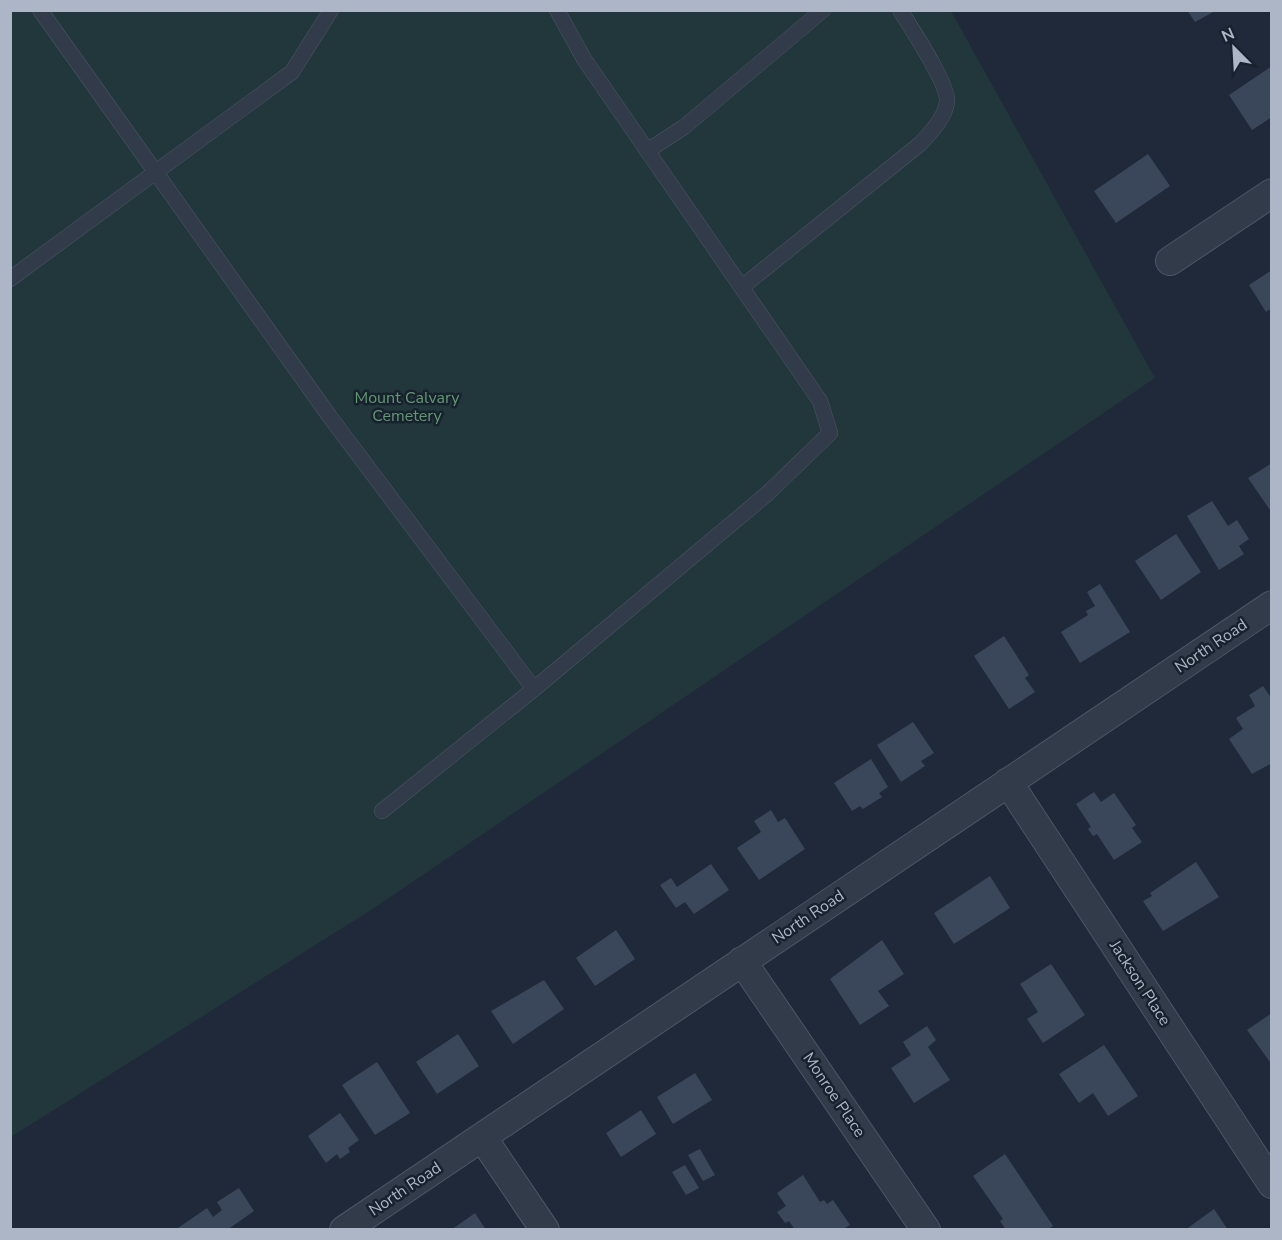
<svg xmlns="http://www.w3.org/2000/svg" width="1282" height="1240" viewBox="0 0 1282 1240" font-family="'Nunito Sans',sans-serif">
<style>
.green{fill:#21373b}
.building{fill:#3a475a}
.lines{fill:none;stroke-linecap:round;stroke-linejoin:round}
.service-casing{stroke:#4d5665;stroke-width:16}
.minor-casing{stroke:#4d5665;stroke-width:30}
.service{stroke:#323b4a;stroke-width:15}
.minor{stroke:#323b4a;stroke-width:28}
.labels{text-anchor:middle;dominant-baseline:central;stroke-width:5;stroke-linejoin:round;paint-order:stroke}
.park-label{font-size:16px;fill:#629971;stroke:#18212e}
.street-label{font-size:16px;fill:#adb6c7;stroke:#18212e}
</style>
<rect width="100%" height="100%" fill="#1f293a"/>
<path class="green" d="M11,11H951L1155,378L371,910L11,1137Z"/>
<path class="building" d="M1187,10H1217L1195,22Z
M1272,66V117L1252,130L1229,95Z
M1148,154L1170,186L1116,223L1094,191Z
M1272,270V308L1266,312L1249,285Z
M1272,463V513L1248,478Z
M1212,501L1228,526L1237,520L1249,539L1239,546L1244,554L1219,570L1187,516Z
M1176,534L1201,572L1161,600L1135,561Z
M1100,584L1130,632L1080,663L1061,632L1088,615L1086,611L1095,606L1087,592Z
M1004,636L1029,675L1025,678L1035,692L1009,709L974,656Z
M1263,686L1272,699V763L1252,774L1229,739L1243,729L1236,718L1255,706L1249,695Z
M913,722L934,753L921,761L925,766L901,782L877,745Z
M871,759L888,787L879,793L882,797L863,809L860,806L852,811L834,783Z
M1094,792L1101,802L1114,793L1136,825L1132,828L1142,842L1114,860L1097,834L1093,836L1088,829L1091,827L1076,804Z
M771,810L778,822L785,818L805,849L759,880L737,848L761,832L754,821Z
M1196,862L1219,897L1163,931L1143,901L1152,896L1150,893Z
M711,864L729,890L694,914L685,902L676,908L660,885L671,878L677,887Z
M990,876L1010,908L954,944L934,913Z
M616,930L635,959L595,986L576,958Z
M882,940L904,974L878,991L889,1006L860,1025L830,979Z
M1051,964L1085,1015L1043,1043L1027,1019L1038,1012L1020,984Z
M544,980L564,1009L513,1044L491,1011Z
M1272,1013V1065L1247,1030Z
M927,1026L936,1040L928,1047L950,1080L914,1103L891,1068L911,1055L903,1042Z
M458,1034L479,1066L437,1094L416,1062Z
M1104,1045L1138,1096L1108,1116L1093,1093L1079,1103L1059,1074Z
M377,1062L410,1113L375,1135L342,1085Z
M695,1073L712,1100L673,1124L657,1097Z
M641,1110L656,1134L621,1157L606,1133Z
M340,1113L359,1140L348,1148L350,1152L340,1159L337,1154L326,1163L308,1136Z
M700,1149L715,1175L703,1181L688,1155Z
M1005,1154L1053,1226L1047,1230H1006L1000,1221L1003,1219L973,1176Z
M685,1165L699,1188L686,1195L672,1172Z
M803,1175L820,1202L824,1200L827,1204L833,1200L850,1225L842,1230H795L789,1221L785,1223L777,1212L786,1206L777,1193Z
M239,1188L254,1211L227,1230H175L207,1208L213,1217L222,1210L217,1202Z
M1214,1209L1228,1230H1185Z
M475,1213L486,1230H451Z"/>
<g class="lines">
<g class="service-casing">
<path id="service" d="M40,10L330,417L534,689L382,811
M647,151L684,127L823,10
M10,279L292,72L331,10
M742,287L920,144C930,133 946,117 947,101C948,83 911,28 900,10
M534,689L767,494L830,433L820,401L584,59L557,10"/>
</g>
<g class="minor-casing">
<path id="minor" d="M1170,261L1272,193
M1008,782L1272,1184
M742,961L926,1230
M482,1137L545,1230
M344,1230L1272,605"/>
</g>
<use href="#service" class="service"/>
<use href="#minor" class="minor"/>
</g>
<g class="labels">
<g class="park-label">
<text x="407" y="398">Mount Calvary<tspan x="407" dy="18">Cemetery</tspan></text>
</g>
<g class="street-label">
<text transform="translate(1211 646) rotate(-34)">North Road</text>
<text transform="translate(808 917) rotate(-34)">North Road</text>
<text transform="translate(1140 983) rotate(57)">Jackson Place</text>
<text transform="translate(834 1095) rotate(56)">Monroe Place</text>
<text transform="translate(405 1189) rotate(-34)">North Road</text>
</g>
</g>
<rect width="1282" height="1240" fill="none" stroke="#adb6c7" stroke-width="24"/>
<g transform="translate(1234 48) rotate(336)" stroke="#18212e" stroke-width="4.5" paint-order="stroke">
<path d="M0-4.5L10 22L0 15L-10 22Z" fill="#adb6c7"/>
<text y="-9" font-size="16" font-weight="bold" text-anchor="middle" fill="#adb6c7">N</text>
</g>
</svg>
